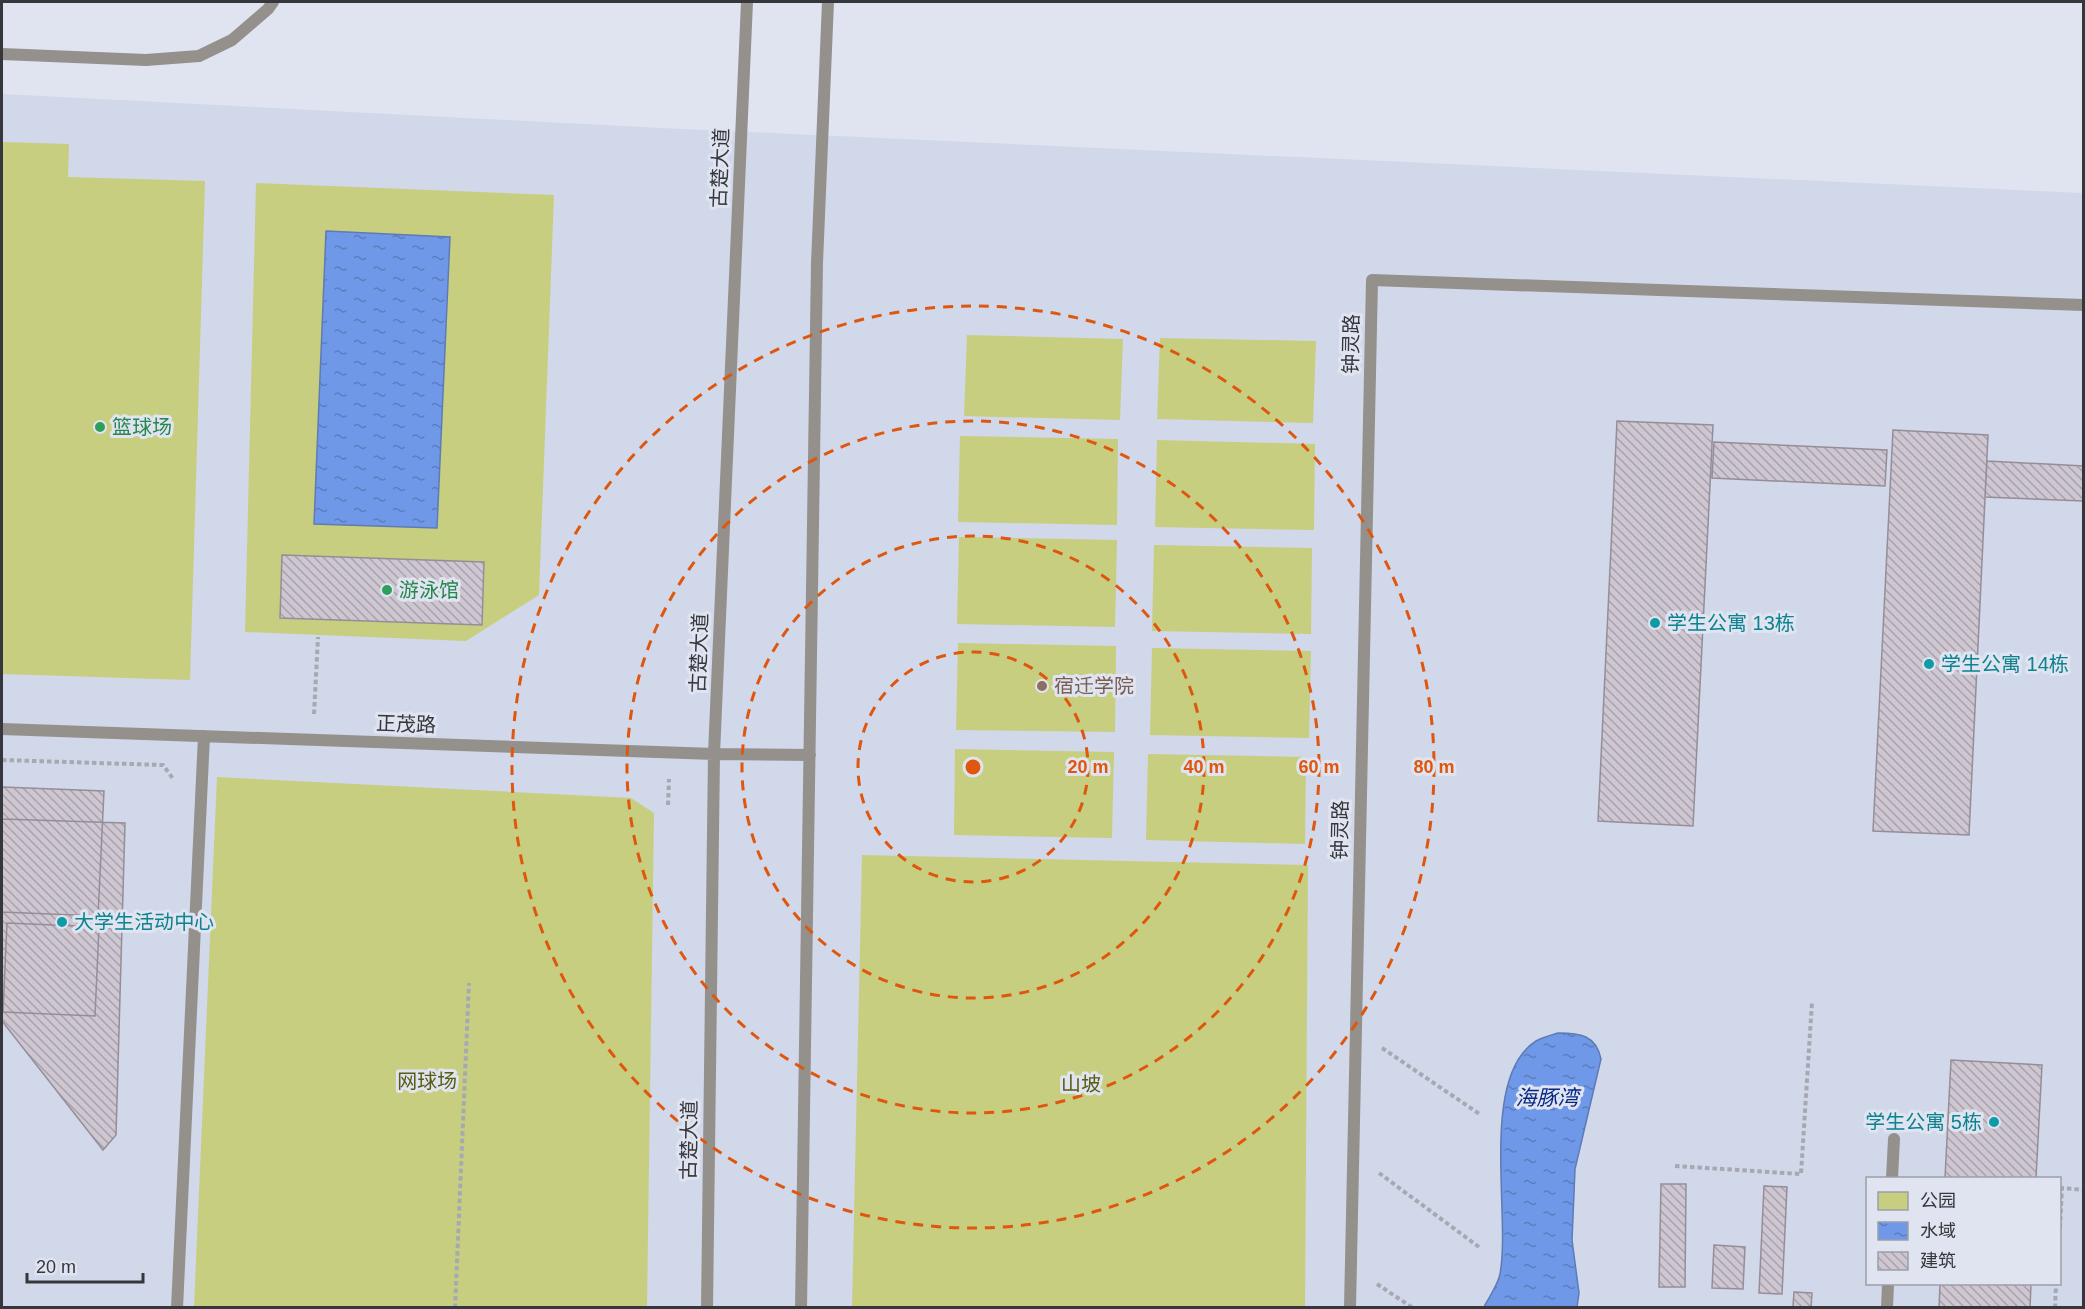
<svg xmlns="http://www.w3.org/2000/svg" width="2085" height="1309" viewBox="0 0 2085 1309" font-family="Helvetica,'Noto Sans SC',sans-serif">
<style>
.built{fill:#d1d8e9;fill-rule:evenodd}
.green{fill:#c7ce7f}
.water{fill:url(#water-ripples);stroke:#5e7bb4;stroke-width:1.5}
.building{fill:url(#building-back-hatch);stroke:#958e98;stroke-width:1.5}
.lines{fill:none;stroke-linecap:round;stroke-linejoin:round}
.path{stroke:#a6a9b2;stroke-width:4;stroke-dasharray:4.5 3;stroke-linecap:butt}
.service{stroke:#94908c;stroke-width:12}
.ring{fill:none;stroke:#df570e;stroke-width:3;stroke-dasharray:10 8}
.leisure-dot{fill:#2e9e5b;stroke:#e0e4f0;stroke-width:2}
.culture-dot{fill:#0f9aa8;stroke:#e0e4f0;stroke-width:2}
.education-dot{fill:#8d6e63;stroke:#e0e4f0;stroke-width:2}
.labels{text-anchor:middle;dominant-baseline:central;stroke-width:6;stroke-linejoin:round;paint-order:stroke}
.street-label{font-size:20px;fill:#36373c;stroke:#e0e4f0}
.leisure-label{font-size:20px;fill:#27864d;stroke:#e0e4f0;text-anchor:start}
.culture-label{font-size:20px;fill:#0d838f;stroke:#e0e4f0;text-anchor:start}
.education-label{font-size:20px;fill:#785e54;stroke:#e0e4f0;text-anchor:start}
.park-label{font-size:20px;fill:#575c10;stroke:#e0e4f0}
.water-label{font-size:21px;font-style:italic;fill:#032782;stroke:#e0e4f0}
.centre{fill:#df570e;stroke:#e0e4f0;stroke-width:3}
.ring-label{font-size:18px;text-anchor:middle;font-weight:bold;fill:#df570e;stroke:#e0e4f0;stroke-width:6;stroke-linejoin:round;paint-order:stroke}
</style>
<defs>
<pattern id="water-ripples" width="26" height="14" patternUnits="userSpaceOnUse" patternTransform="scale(1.5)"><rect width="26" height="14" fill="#6f98e8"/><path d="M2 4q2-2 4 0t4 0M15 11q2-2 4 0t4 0" fill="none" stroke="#5c7dbd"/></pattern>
<pattern id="building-back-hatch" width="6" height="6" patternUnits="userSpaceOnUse" patternTransform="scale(1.5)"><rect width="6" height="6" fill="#cec7d2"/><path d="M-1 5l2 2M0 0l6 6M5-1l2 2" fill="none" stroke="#a8a2ac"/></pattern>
</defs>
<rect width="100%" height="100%" fill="#e0e4f0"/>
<path class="built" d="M2,94L662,128L2083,193V1307H2ZM1868,1178H2060V1284H1868Z"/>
<path class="green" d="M2,142L69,144L68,177L205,181L190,680L2,674Z
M256,183L554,195L539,595L466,641L245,632Z
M967,335L1123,339L1120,420L964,416Z
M1160,338L1316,341L1313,423L1157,419Z
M960,436L1118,439L1117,525L958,522Z
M1157,440L1315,444L1314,530L1155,527Z
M959,537L1117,540L1115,627L957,624Z
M1154,545L1312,548L1311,634L1152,631Z
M958,643L1116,646L1115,732L956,730Z
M1152,648L1311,651L1309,738L1150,735Z
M955,749L1114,752L1112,838L954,835Z
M1148,754L1306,757L1305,844L1146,840Z
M217,777L631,798L654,813L647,1307H194Z
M862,855L1308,865L1305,1307H852Z"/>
<path class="water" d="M326,231L450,237L437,528L314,524Z
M1558,1033C1580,1033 1596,1035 1601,1059L1575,1169L1572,1240L1579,1293L1577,1307H1484C1489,1297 1498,1285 1500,1274C1511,1215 1479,1077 1536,1041C1543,1037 1551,1035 1558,1033Z"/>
<path class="building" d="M1617,421L1713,425L1693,826L1598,821Z
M1893,430L1988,435L1969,835L1873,831Z
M1714,442L1887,450L1885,486L1712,478Z
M1987,461L2084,466V501L1985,497Z
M282,555L484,562L482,625L280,618Z
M2,787L104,791L98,916L2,912Z
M2,819L125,823L116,1135L103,1150L2,1021Z
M7,923L99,927L95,1016L3,1012Z
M1951,1060L2042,1065L2036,1178H1945Z
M1661,1184H1686L1685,1287H1659Z
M1764,1186L1787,1187L1782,1294L1759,1293Z
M1714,1245L1745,1247L1743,1289L1712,1288Z
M1940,1284H2031L2030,1308H1939Z
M1794,1292L1812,1293L1811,1308L1793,1307Z"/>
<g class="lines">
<path class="path" d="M314,714L318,637
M2,760L163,765L174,780
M668,805L669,779
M1382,1048L1481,1115
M1675,1166L1801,1174L1812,1002
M1379,1173L1479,1247
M2060,1228L2062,1188L2084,1190
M1377,1284L1413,1308
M455,1308L469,983
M2055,1308L2056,1284"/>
<path class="service" d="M2,54L146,60L199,56L232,40L268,9L273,2
M2,729L714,754L810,755
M1892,1178L1894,1139
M177,1308L204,736
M707,1308L714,754L747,2
M801,1308L817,263L828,2
M1350,1308L1372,280L2084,305
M1887,1308L1888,1284"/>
</g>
<g class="ring">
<circle cx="973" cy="767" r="115"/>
<circle cx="973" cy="767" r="231"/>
<circle cx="973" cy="767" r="346"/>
<circle cx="973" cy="767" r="461"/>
</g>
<g class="leisure-dot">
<circle cx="100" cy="427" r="6"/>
<circle cx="387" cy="590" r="6"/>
</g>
<g class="culture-dot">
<circle cx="1655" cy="623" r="6"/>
<circle cx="1929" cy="664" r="6"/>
<circle cx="62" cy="922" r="6"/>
<circle cx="1994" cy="1122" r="6"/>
</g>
<circle class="education-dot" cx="1042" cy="686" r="6"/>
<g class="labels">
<g class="street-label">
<text transform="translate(720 168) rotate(-88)">古楚大道</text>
<text transform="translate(1351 344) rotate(-89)">钟灵路</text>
<text transform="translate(699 653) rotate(-88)">古楚大道</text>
<text transform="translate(406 724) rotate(2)">正茂路</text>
<text transform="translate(1340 830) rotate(-89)">钟灵路</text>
<text transform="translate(689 1140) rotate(-89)">古楚大道</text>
</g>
<g class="leisure-label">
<text x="112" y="427">篮球场</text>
<text x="399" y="590">游泳馆</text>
</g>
<g class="culture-label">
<text x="1667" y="623">学生公寓 13栋</text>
<text x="1941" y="664">学生公寓 14栋</text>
<text x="74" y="922">大学生活动中心</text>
<text x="1982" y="1122" text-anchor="end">学生公寓 5栋</text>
</g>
<g class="education-label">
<text x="1054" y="686">宿迁学院</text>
</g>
<g class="park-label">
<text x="427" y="1081">网球场</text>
<text x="1081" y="1084">山坡</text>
</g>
<g class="water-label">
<text x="1547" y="1097">海豚湾</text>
</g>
</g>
<circle cx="973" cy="767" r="9" class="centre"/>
<g class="ring-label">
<text x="1088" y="773">20 m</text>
<text x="1204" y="773">40 m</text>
<text x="1319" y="773">60 m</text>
<text x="1434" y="773">80 m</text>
</g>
<rect width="2085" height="1309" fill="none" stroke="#36373c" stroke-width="6"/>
<rect x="1866" y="1177" width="195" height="108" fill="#e0e4f0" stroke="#9c9fa8" stroke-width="1.5"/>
<rect x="1878" y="1192" width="30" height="18" fill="#c7ce7f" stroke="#9c9fa8" stroke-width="1.5"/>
<text x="1920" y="1207" font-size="18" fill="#36373c">公园</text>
<rect x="1878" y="1222" width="30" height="18" fill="url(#water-ripples)" stroke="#9c9fa8" stroke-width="1.5"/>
<text x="1920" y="1237" font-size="18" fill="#36373c">水域</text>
<rect x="1878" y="1252" width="30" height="18" fill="url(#building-back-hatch)" stroke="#9c9fa8" stroke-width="1.5"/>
<text x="1920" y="1267" font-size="18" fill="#36373c">建筑</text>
<path d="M27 1273v9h116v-9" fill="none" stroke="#36373c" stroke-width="3"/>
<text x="36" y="1273" font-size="18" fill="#36373c" stroke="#e0e4f0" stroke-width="4.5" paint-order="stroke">20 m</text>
</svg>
